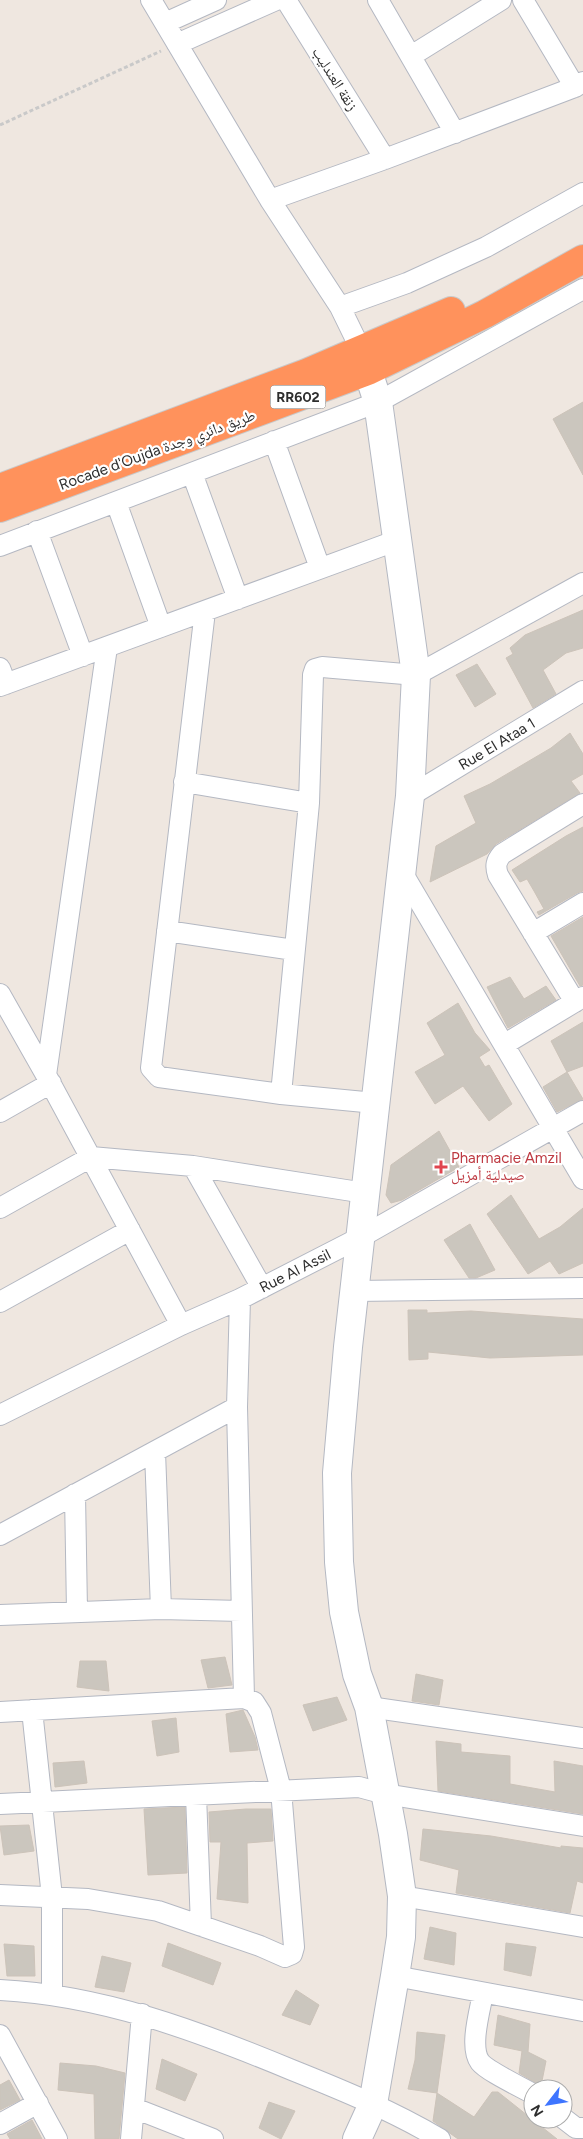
<svg xmlns="http://www.w3.org/2000/svg" width="583" height="2139" viewBox="0 0 583 2139" font-family="Figtree,'Noto Naskh Arabic',sans-serif">
<style>
.building{fill:#cbc6be;stroke:#ccc3b9}
.lines{fill:none;stroke-linecap:round;stroke-linejoin:round}
.street-casing{stroke:#b4b8c2;stroke-width:22}
.secondary-casing{stroke:#b4b8c2;stroke-width:30}
.highway-casing{stroke:#c9c9c9;stroke-width:30}
.path{stroke:#c9c9c9;stroke-width:3;stroke-dasharray:4 2.5;stroke-linecap:butt}
.street{stroke:#fff;stroke-width:20}
.secondary{stroke:#fff;stroke-width:28}
.highway{stroke:#ff925c;stroke-width:28}
.health-dot{fill:#e0444e;stroke:#fff;stroke-width:2}
.labels{text-anchor:middle;dominant-baseline:central;stroke-width:4.5;stroke-linejoin:round;paint-order:stroke}
.shield{fill:#fff;stroke:#6d6d6d;stroke-width:1}
.shield-label{font-size:14px;font-weight:bold;fill:#2e2e2e}
.street-label{font-size:15px;fill:#2e2e2e;stroke:#fff}
.health-label{font-size:15px;fill:#be3a42;stroke:#fff;text-anchor:start}
</style>
<rect width="100%" height="100%" fill="#efe7e0"/>
<path class="building" d="M583,402V475L553,419Z
M583,610V648L566,653L543,670L556,694L533,708L506,658L513,654L510,648L525,635Z
M477,664L496,694L475,707L456,675Z
M570,733L583,754V774L571,781L580,793L496,844L487,854L430,882L436,846L476,823L464,796L490,784L551,748Z
M583,827V891L577,893L539,915L537,912L544,909L534,891L527,879L520,882L512,870L566,836Z
M583,917V985L580,986L551,936Z
M510,977L524,999L546,986L556,1000L508,1028L487,987Z
M458,1003L475,1033L490,1050L479,1057L485,1067L489,1065L512,1104L489,1121L463,1086L435,1104L415,1072L445,1055L427,1023Z
M583,1022V1066L567,1072L551,1041Z
M567,1072L583,1099L557,1112L543,1087Z
M439,1131L459,1167L402,1200L391,1203L386,1195L391,1165Z
M511,1195L539,1239L560,1227L583,1208V1263L559,1274L550,1261L528,1274L487,1214Z
M470,1224L495,1270L476,1278H469L444,1240Z
M408,1310H427V1313L471,1311L583,1319V1355L490,1358L428,1352V1359L409,1360Z
M225,1657L232,1685L208,1688L201,1660Z
M80,1661H106L109,1691L77,1687Z
M416,1674L443,1680L439,1705L412,1701Z
M337,1697L347,1720L313,1731L303,1705Z
M243,1710L255,1737L258,1750L230,1752L226,1714Z
M176,1718L179,1752L157,1756L152,1721Z
M436,1741L461,1744V1752L510,1756V1784L555,1792L554,1761L583,1766V1814L438,1791Z
M84,1761L87,1783L55,1787L53,1763Z
M185,1807L187,1873L148,1875L144,1809Z
M246,1809H271L273,1841L247,1843L248,1903L217,1899L221,1842H210L209,1812Z
M29,1825L34,1851L4,1855L0,1826Z
M423,1829L491,1836L561,1848V1846L583,1848V1883L577,1881L570,1913L456,1893L459,1870L420,1860Z
M430,1927L456,1933L454,1965L424,1959Z
M168,1943L221,1963L213,1985L162,1966Z
M506,1943L536,1947L531,1976L504,1970Z
M4,1944L34,1946L35,1976H7Z
M102,1956L131,1963L124,1992L95,1987Z
M296,1990L319,2005L310,2025L282,2015Z
M498,2015L530,2024L528,2052L546,2061L541,2086L519,2073L522,2051L494,2045Z
M417,2032L445,2035L437,2093L408,2089L415,2060Z
M162,2059L197,2074L185,2101L156,2089Z
M60,2063L96,2066L125,2073L119,2139H95L94,2094L58,2090Z
M9,2080L20,2100L0,2110V2085Z
M492,2092H498L557,2139H458L433,2121L437,2093L474,2117Z
M269,2102L295,2111L281,2139L259,2128Z
M32,2120L42,2139H10L7,2134Z"/>
<g class="lines">
<g class="street-casing">
<path id="street" d="M151,0L270,200L340,307L361,350
M286,0L385,159
M378,0L455,133
M523,0L575,87
M165,23L216,0
M177,44L276,0
M411,56L501,0
M270,200L385,159L575,87L583,82
M340,307L407,283L486,247L583,193
M274,441L320,568
M192,473L238,599
M116,502L161,627
M37,531L83,656
M0,546L378,402L583,289
M205,611L151,1068L159,1077L281,1094L375,1103
M0,668L6,684
M0,686L398,540
M184,782L309,803
M410,796L583,691
M402,872L583,1179
M167,931L294,950
M533,933L583,903
M0,994L46,1075L181,1325
M575,1002L498,875C495,866 496,861 502,854L583,804
M505,1044L583,997
M46,1075L107,647
M281,1094L309,803L313,675L315,669L322,667L416,675L583,583
M0,1112L51,1083
M193,1166L262,1288
M0,1208L91,1157L193,1166L365,1193
M355,1291L583,1288
M240,1299L237,1407L244,1698
M0,1302L130,1230
M0,1415L181,1325L240,1299L361,1237L583,1111
M155,1452L161,1609
M75,1494L77,1611
M0,1535L237,1407
M0,1615L161,1609L241,1611
M369,1707L583,1738
M32,1710L52,1897V1994
M0,1712L244,1698L254,1702L261,1713L281,1790L294,1947L292,1954L285,1957L260,1946L158,1911L88,1899L0,1895
M196,1795L201,1926
M0,1804L359,1787L385,1794L583,1826
M402,1896L583,1927
M395,1976L583,2011
M0,1990C102,1995 198,2031 292,2070C342,2090 393,2111 440,2139
M483,1993C480,2011 469,2047 480,2062C487,2071 521,2087 533,2094
M0,2035L57,2139
M134,2108L213,2139
M563,2118L576,2128H583
M0,2124L38,2103
M131,2139L142,2014"/>
</g>
<g class="secondary-casing">
<path id="secondary" d="M357,2139L373,2104L395,1976L401,1937L402,1896L393,1834L369,1707L357,1674L344,1612L339,1562L337,1473L348,1347L410,796L416,675L378,402L361,350"/>
</g>
<g class="highway-casing">
<path id="highway" d="M0,488L306,373L451,311
M0,508L368,371L485,314L583,259"/>
</g>
<path class="path" d="M0,125L161,51"/>
<use href="#street" class="street"/>
<use href="#secondary" class="secondary"/>
<use href="#highway" class="highway"/>
</g>
<path class="health-dot" d="M438.5 1159.5h5v5h5v5h-5v5h-5v-5h-5v-5h5z"/>
<g class="labels">
<rect class="shield" x="270.5" y="385.5" width="55" height="23" rx="4"/>
<g class="shield-label">
<text x="298" y="397">RR602</text>
</g>
<g class="street-label">
<text transform="translate(335 79) rotate(58)">زنقة العندليب</text>
<text transform="translate(157 450) rotate(-20)">Rocade d'Oujda طريق دائري وجدة</text>
<text transform="translate(497 744) rotate(-31)">Rue El Ataa 1</text>
<text transform="translate(295 1271) rotate(-27)">Rue Al Assil</text>
</g>
<g class="health-label">
<text x="451" y="1158">Pharmacie Amzil<tspan x="451" dy="17">صيدلية أمزيل</tspan></text>
</g>
</g>
<g transform="translate(548 2104) rotate(239)"><circle r="24" fill="#ffffff" stroke="#ababab"/>
<path d="M0-4L9 19L0 12L-9 19Z" fill="#3e75ff"/>
<text y="-8" font-size="14" font-weight="bold" text-anchor="middle" fill="#2e2e2e">N</text>
</g>
</svg>
